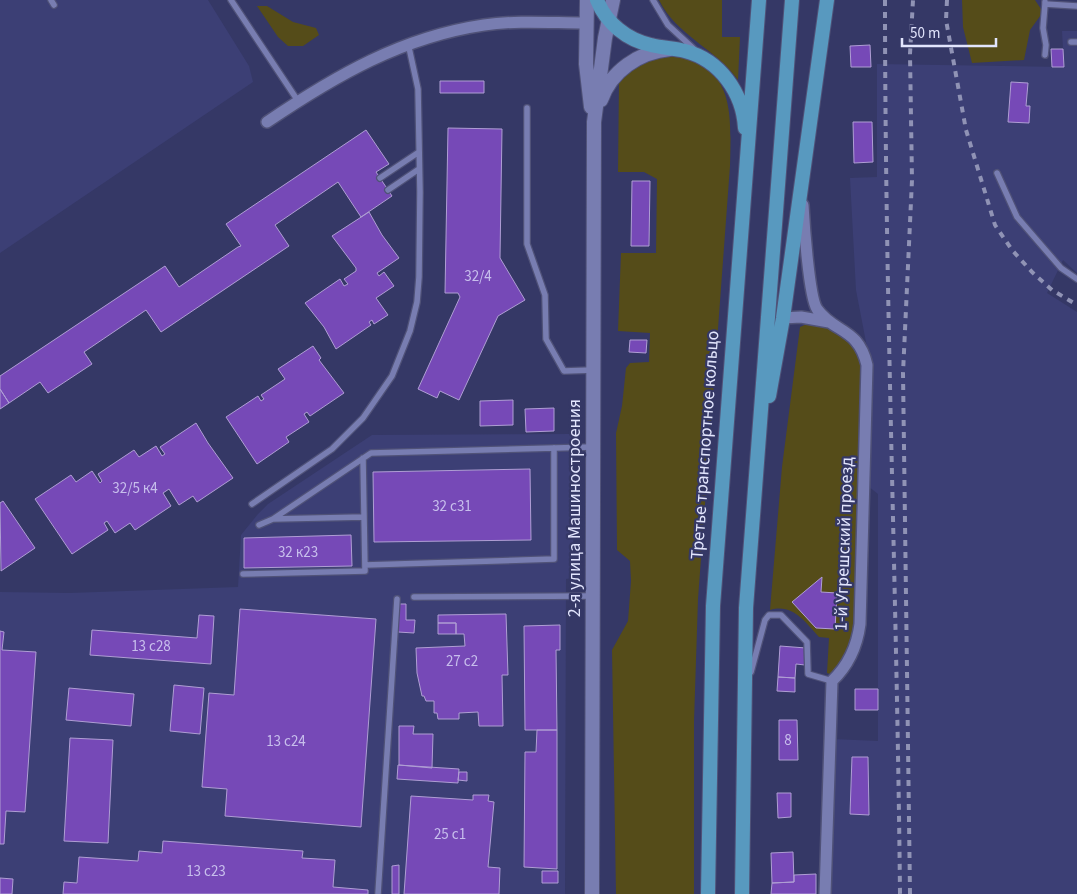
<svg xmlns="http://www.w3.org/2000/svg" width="1077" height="894" viewBox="0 0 1077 894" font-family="'Source Sans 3',sans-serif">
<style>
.built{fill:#3c3f75}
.green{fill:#554c19}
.building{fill:#7649b7;stroke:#af9ed4}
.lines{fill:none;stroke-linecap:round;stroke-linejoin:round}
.service-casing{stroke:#505278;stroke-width:8}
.minor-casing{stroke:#505278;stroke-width:14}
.secondary-casing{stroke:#505278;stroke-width:16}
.primary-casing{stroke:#505278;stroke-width:16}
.service{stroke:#787db1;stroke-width:5.5}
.minor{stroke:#787db1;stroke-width:11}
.secondary{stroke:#787db1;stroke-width:14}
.primary{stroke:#5899bf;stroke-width:14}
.rail{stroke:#9093b5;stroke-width:4;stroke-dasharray:6 6;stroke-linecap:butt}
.labels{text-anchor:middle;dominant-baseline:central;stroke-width:4.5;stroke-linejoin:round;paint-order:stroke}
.number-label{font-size:15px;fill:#c7beec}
.street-label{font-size:18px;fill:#e2e5fd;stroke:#353866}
</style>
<rect width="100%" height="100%" fill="#353866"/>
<path class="built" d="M0,0H208L249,66L253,82L0,253Z
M1062,31H1077V273L1063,260L1047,293L1077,312V894H829L832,739L878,741V494L868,486L870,363L856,290L850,178L877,177V64L1064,67Z
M574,434L573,578L566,579L565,894H0V592L70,593L238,587L241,535L258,514L268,504L372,435Z"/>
<path class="green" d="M659,0H722V37H740L738,80C716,49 676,35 659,0Z
M962,0H1035L1043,12L1030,30L1024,60L972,63L963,27Z
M257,6H267L293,22L316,28L319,35L303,46H288L278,37Z
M674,55C736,66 731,116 730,166L698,599L694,721V894H616L612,650L628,621L631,581L630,561L617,550L616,433L622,406L626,368L630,363L649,362L650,333L618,331L621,253H656L657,179L644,172H618L619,81C631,64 653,57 674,55Z
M807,324L829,326L857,348L862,366L856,625L850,651L833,675L827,673L829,638L819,637C805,622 793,603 770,610L782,467L800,327Z"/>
<path class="building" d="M870,45L871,67H851L850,46Z
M1051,49H1063L1064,67H1052Z
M440,81H484V93H440Z
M1011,82L1028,83L1026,106H1030L1029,123L1008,122Z
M853,122H872L873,162L854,163Z
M448,128L502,129L500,258L525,300L498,316L459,400L440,391L437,398L418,389L460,297L458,293H445Z
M366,130L389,164L376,172L392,196L361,217L338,182L275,225L289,246L161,332L146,310L84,352L92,364L48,393L40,382L9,403L0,389V376L165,266L179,287L238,247L241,246L226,224Z
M632,181H650L649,246H631Z
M369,212L382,235L399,258L377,273L379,276L384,272L394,286L376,298L388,315L374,324L372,320L369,322L371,325L336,349L324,327L305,303L340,279L344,286L348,284L344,279L356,271V268L332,236Z
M630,340H647L646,353L629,352Z
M313,346L321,358L319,360L344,393L310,416L307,412L304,414L309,422L286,437L289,442L257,464L226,417L258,396L261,401L264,399L261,395L285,379L278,369Z
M0,389L9,403L0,409Z
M513,400V425L480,426V401Z
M554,408V431L526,432L525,409Z
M196,423L208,443L233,478L197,502L193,496L179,505L169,489L163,493L171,506L135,530L130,523L115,533L107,521L104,523L108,530L72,554L35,499L71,475L76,482L92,471L100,483L102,481L98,474L134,450L139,457L156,446L162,456L165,454L160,447Z
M530,469L531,540L374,542L373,472Z
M3,501L35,548L1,571L0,503Z
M351,535L352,566L244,568V538Z
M822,577L821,592L837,593L835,629L816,628L792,602Z
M398,604H406V620H415L414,633L398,632Z
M240,609L376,619L361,827L225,816L227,789L202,787L209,693L234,695Z
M506,614L508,675H502L503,726H479L478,712L459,713V719H438L437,713H434V701H426L424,696H422L417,673L416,648L465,646L464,634H456V623H438V615Z
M199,615L214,616L211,664L90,655L92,630L197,638Z
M438,623H456V634H438Z
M560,625V650H556L557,730H525L524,626Z
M0,631L4,632L2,650L36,652L25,812L6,811L4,844H0Z
M780,646L806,648L805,665L796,664L795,678L778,677Z
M778,677L795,678V692L777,691Z
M174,685L204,688L200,734L170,731Z
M69,688L134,694L131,726L66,720Z
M855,689H878V710H855Z
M779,720H797L798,760H779Z
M399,726H414L413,734H433L432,768L399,765Z
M537,730H557V869L524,867L525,752H536Z
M70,738L113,740L108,843L64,841Z
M852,757H868L869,815L850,814Z
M398,765L459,769L458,783L397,779Z
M459,772H467V781L458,780Z
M777,793H791V817L778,818Z
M473,795H489L488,801L494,802L488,867L500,868L499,894H404L411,796L473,800Z
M163,841L303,851L302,858L335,860L333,887L368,890V894H63L64,882L77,883L79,857L138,861L139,851L162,853Z
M793,852L794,882L772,883L771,853Z
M399,865V894H392V866Z
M542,871H558V883H542Z
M816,874V894H771L772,883L794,882V875Z
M0,878L13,879L12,894H0Z"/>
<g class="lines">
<g class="service-casing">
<path id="service" d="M51,0L54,5
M231,0L298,101
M653,0L668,25L694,49
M1045,2V4L1077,6
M1045,4L1043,28L1046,45L1045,55
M1071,42H1077
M527,108V244L545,295L546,339L564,371L593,370
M997,173L1017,217L1061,268L1077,279
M380,178L419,152
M388,190L419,169
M252,504L332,449L363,418L392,376L410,331L417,302L419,277L420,192L418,89L408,43
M273,519L364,517
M259,525L273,519L371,453L593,447
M365,565L554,559V448
M243,574L365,571L363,458
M414,597L592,596
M751,672L765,620L769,615H781L807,642L808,674L832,681
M378,894L397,599"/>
</g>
<g class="minor-casing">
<path id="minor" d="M267,122C335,76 402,37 484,25C518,20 552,23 586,23
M803,205C804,223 809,297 817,309C835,334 858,327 867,365L860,624C857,647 849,665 832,681L825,894
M783,318L801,317L829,322"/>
</g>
<g class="secondary-casing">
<path id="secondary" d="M587,0L586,64L591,107
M601,100C611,71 639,52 670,49
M592,894L594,122L605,38L613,0"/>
</g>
<g class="primary-casing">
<path id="primary" d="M597,0C606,23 627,40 651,45C662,48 674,48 685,51C720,60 743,93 745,128
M769,396L783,318L827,0
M708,894L713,606L759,0
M742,894L746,608L792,0"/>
</g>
<use href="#service" class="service"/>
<use href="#minor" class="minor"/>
<use href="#secondary" class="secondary"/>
<use href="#primary" class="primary"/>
<path class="rail" d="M885,0C885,298 897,596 900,894
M947,0L946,20L966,130L995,225L1012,250L1032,272L1052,290L1077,305
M910,894L903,373L912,180L910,54L913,0"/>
</g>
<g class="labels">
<g class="number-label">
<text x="478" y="276">32/4</text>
<text x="135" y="488">32/5 к4</text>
<text x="452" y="506">32 с31</text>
<text x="298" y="552">32 к23</text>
<text x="151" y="646">13 с28</text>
<text x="462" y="661">27 с2</text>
<text x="788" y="740">8</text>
<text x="286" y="741">13 c24</text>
<text x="450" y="834">25 с1</text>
<text x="206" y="871">13 с23</text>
</g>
<g class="street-label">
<text transform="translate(705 445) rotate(-86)">Третье транспортное кольцо</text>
<text transform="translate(574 508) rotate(-90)">2-я улица Машиностроения</text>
<text transform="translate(844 544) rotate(-88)">1-й Угрешский проезд</text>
</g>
</g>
<path d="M902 38v8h94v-8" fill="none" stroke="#e2e5fd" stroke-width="2.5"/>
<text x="910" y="38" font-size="15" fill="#e2e5fd" stroke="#353866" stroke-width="4" paint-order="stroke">50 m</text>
</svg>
